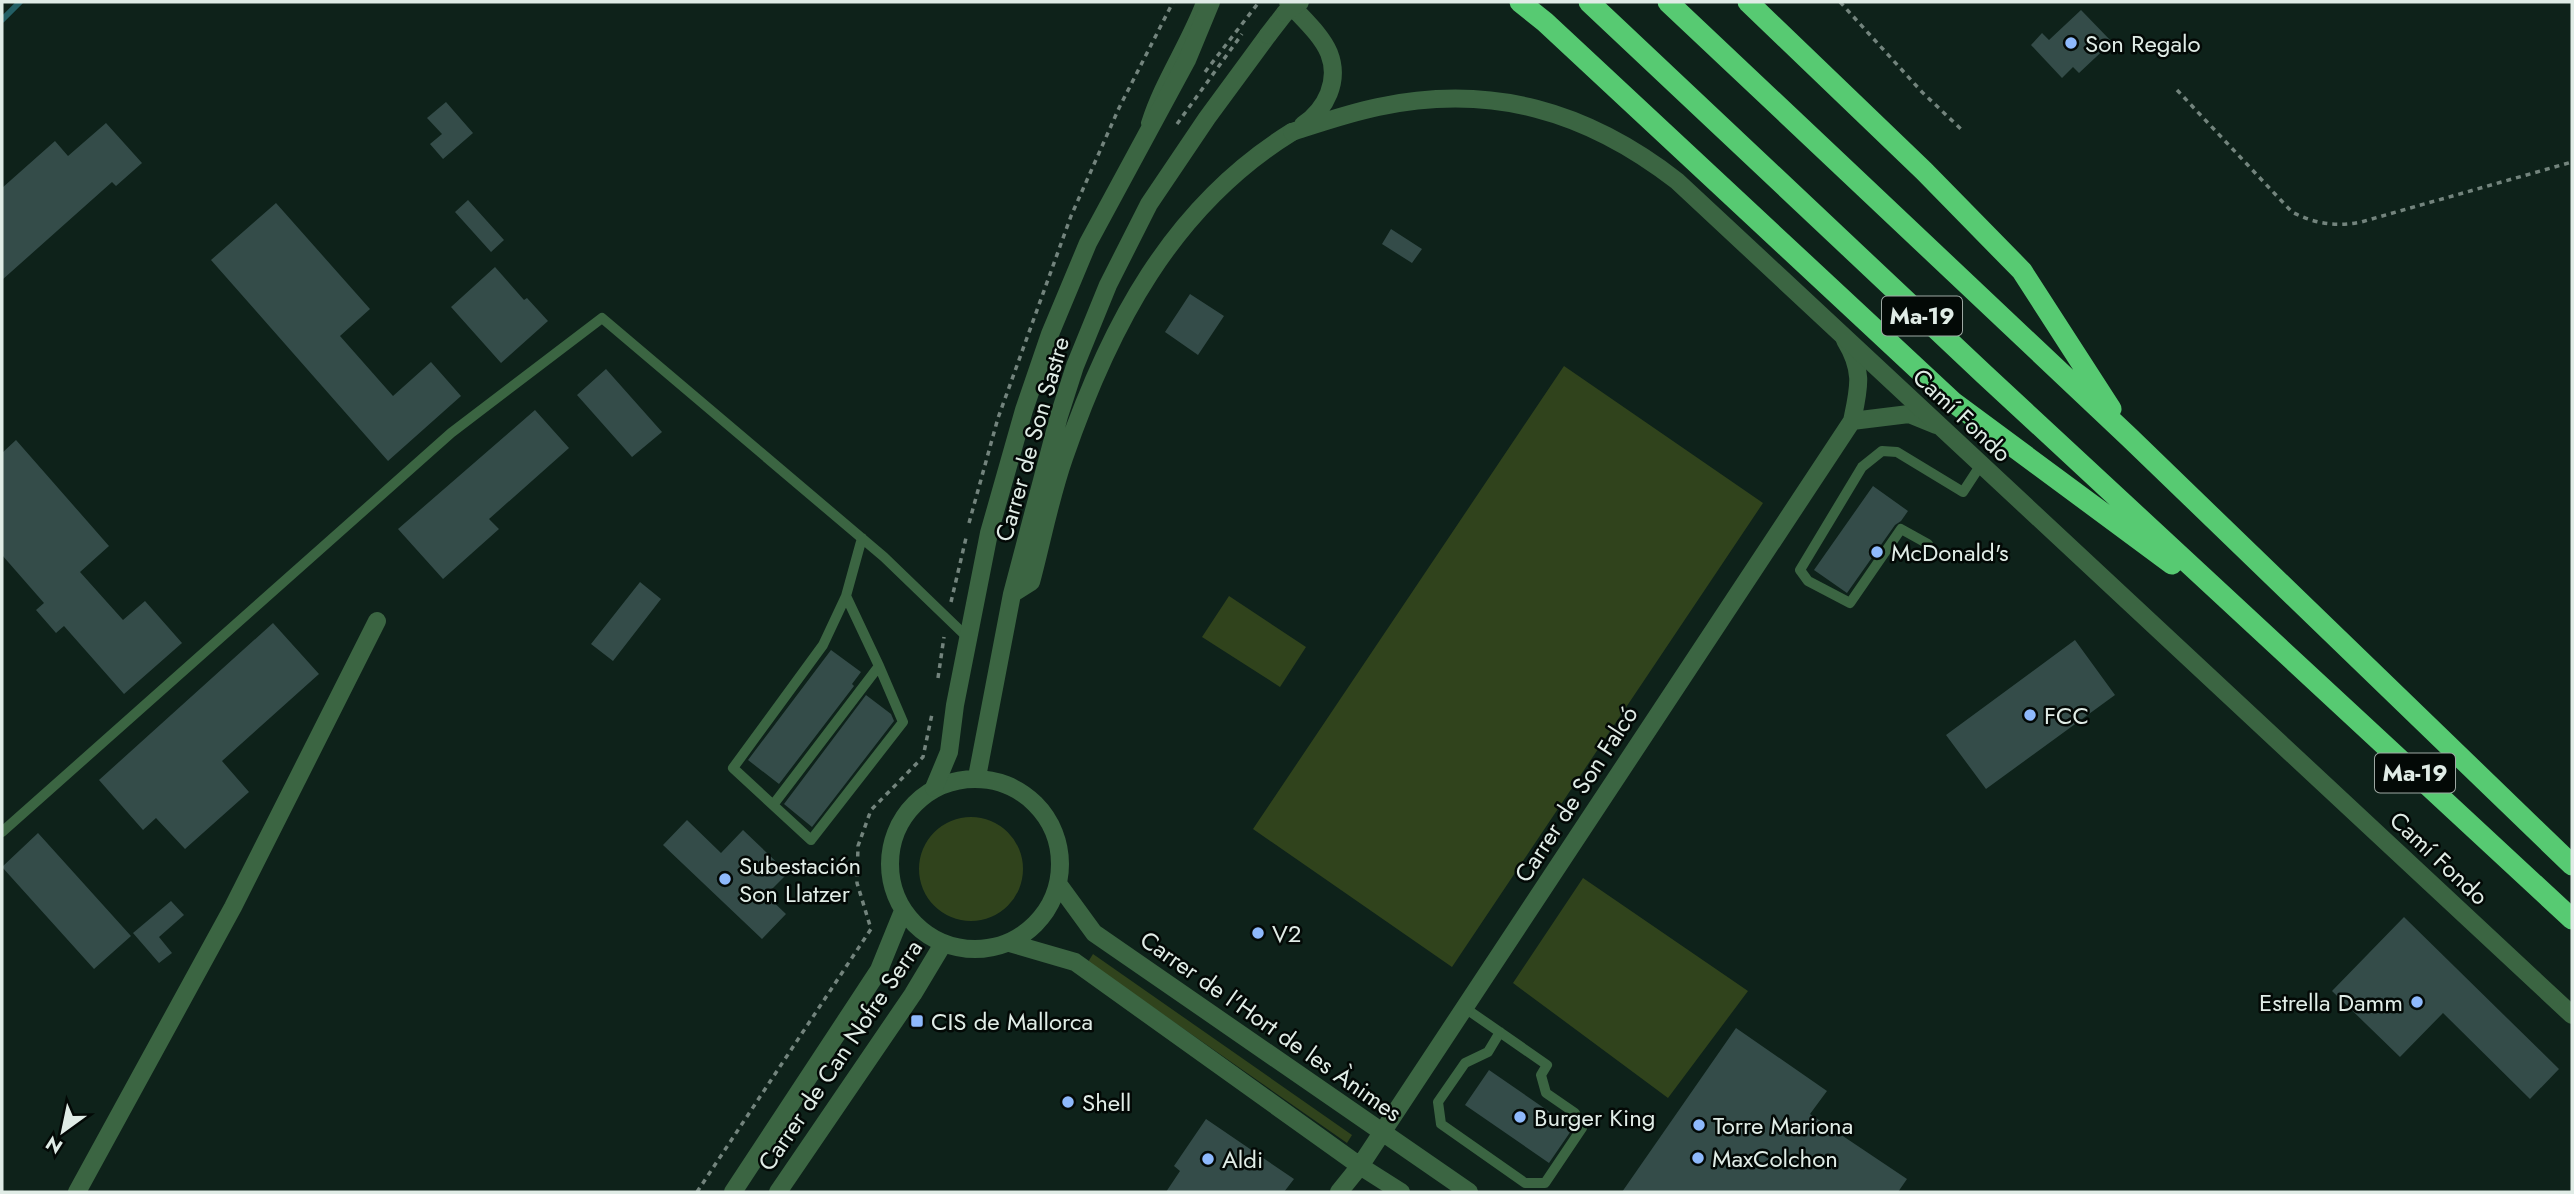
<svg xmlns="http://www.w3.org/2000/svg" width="2574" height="1194" viewBox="0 0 2574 1194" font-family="Jost,sans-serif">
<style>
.green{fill:#30431c}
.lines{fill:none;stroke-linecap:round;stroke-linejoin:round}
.stream{stroke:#235f65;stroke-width:6}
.building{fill:#344c49}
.path{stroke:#73847d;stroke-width:3.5;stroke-dasharray:5 5;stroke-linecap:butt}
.service{stroke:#3b6542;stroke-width:10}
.minor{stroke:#3b6542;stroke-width:18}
.tertiary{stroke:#3b6542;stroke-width:18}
.motorway{stroke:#57ca72;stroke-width:21}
.tertiary-bridge{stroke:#3b6542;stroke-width:18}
.poi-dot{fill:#8eb9fc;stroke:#030906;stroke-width:2.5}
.labels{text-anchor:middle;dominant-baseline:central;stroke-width:5;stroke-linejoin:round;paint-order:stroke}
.shield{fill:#030906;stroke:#9ea8a3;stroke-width:2}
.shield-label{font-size:23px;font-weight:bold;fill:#e0ece6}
.poi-label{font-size:24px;fill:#e0ece6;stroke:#030906;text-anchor:start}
.street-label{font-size:24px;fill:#e0ece6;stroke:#030906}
</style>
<rect width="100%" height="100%" fill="#0e221a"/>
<path class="green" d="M1564,366L1763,503L1452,967L1253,829Z
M1229,596L1306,647L1280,687L1202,637Z
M919 869a52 52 0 1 1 104 0a52 52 0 1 1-104 0Z
M1583,878L1748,991L1668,1098L1513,983Z
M1093,954L1352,1135L1347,1143L1088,962Z"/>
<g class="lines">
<path class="stream" d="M2,20L20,2"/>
</g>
<path class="building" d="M2081,10L2112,42L2079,73L2073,67L2062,78L2031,45L2042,33L2049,40Z
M446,102L473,133L443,159L430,144L442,134L427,118Z
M106,123L142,163L116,186L112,182L2,280V188L55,141L68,156Z
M468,200L504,240L491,252L455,212Z
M276,203L370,309L340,336L393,396L431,362L461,396L388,461L211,260Z
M1391,229L1422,249L1412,263L1382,244Z
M495,267L524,300L527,298L548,321L501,363L451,307Z
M1190,294L1224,316L1198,355L1165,332Z
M606,369L662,432L632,457L577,395Z
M535,410L569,448L489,519L499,529L443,579L398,529Z
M16,440L109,546L80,572L123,620L145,601L182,643L124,694L64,626L56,633L36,610L44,603L2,555V453Z
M1873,486L1908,511L1901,521L1895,525L1847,593L1814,570Z
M640,582L661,599L613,661L591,644Z
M273,623L319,674L222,761L249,792L185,849L156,818L143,830L99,780Z
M2075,640L2115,695L1986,789L1946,735Z
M831,650L861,672L852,684L854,686L779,784L748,760Z
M866,695L891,714L894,721L812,827L784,804Z
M687,820L721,853L743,830L788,873L766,895L786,914L762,939L663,845Z
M38,833L131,936L94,969L2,867Z
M171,901L184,915L159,937L172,953L159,963L133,933Z
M2404,917L2559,1069L2530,1099L2443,1013L2400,1057L2332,991Z
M1736,1028L1827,1091L1810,1114L1907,1179L1898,1192H1622Z
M1489,1070L1573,1128L1549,1163L1465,1105Z
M1206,1119L1294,1179L1284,1192H1166L1180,1171L1174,1166Z"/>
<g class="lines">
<path class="path" d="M1840,2L1922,92L1963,131
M1205,72L1259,2
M2177,90L2292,212C2315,224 2336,227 2361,222L2572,162
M1177,124L1242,34
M969,523L998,418L1071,216L1119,108L1173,2
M951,602L966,538
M938,678L944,637
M697,1192L871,929L857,883L858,846L871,810L923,757L932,714"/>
<path class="service" d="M1146,123C1159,81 1185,44 1201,2
M1928,544L1901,529L1850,603L1808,581L1800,570L1862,467L1882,451L1897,452L1963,492L1980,466
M846,596L879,666L773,805L733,768L823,645L846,596L862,538
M773,805L811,840L903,722L879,666
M2,832L451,433L602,318L884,557L968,638
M1465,1008L1547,1065L1541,1075L1546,1093L1575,1113L1582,1128L1545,1183H1525L1441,1124L1438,1102L1465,1063L1488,1052L1500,1032"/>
<path class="minor" d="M1852,421L1909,414L1936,425
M1012,594L1031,582C1042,541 1050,498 1064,458C1109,327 1171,207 1292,132
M977,777L1012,594L1059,416L1075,366L1108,285L1149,204L1207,118L1268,35
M890 864a85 85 0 1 1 170 0a85 85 0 1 1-170 0Z
M1059,885L1094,933L1469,1192
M1010,943L1075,962L1360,1166L1401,1192
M77,1192L233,907L377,621
M733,1192L879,970L903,911
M778,1192L913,994L943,944
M1339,1192L1360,1166L1852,421C1859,388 1864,371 1845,340"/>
<path class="tertiary" d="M1288,2C1302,18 1321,34 1329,53C1340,81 1326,109 1303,125
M1268,35L1285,13
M1292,132C1320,123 1349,113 1378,107C1491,83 1587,111 1677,181L2572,1015
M934,788L949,752L955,705L989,533L1024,410L1050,334L1088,243L1187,60L1211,2"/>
<path class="motorway" d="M1520,2L1545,22L1953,402L2172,564
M1589,2L1985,375L2572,919
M1668,2L2129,437L2572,865
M1748,2L1924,171L2022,271L2111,409"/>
<path class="tertiary-bridge" d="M1285,13L1300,2"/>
</g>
<g class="poi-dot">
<circle cx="2071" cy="43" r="7"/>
<circle cx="1877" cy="552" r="7"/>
<circle cx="2030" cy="715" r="7"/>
<circle cx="725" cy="879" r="7"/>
<circle cx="1258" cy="933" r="7"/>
<circle cx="2417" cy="1002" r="7"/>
<rect x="910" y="1014" width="14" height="14" rx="3.5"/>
<circle cx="1068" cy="1102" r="7"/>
<circle cx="1520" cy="1117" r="7"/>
<circle cx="1699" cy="1125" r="7"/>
<circle cx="1698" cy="1158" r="7"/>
<circle cx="1208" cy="1159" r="7"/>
</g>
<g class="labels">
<g class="shield">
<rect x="1882" y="296.5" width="80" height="39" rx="5"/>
<rect x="2375" y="753.5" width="80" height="39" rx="5"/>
</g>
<g class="shield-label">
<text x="1922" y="316">Ma-19</text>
<text x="2415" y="773">Ma-19</text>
</g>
<g class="poi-label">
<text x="2085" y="43">Son Regalo</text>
<text x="1891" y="552">McDonald's</text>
<text x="2044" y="715">FCC</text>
<text x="739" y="865">Subestación<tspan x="739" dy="28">Son Llatzer</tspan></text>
<text x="1272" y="933">V2</text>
<text x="2403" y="1002" text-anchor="end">Estrella Damm</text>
<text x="931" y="1021">CIS de Mallorca</text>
<text x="1082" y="1102">Shell</text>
<text x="1534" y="1117">Burger King</text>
<text x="1713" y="1125">Torre Mariona</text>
<text x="1712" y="1158">MaxColchon</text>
<text x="1222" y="1159">Aldi</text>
</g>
<g class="street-label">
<text transform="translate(1962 415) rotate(43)">Camí Fondo</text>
<text transform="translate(1032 439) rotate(-74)">Carrer de Son Sastre</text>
<text transform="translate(1576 794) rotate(-57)">Carrer de Son Falcó</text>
<text transform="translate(2439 858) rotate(43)">Camí Fondo</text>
<text transform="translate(1271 1026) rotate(35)">Carrer de l'Hort de les Ànimes</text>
<text transform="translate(840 1055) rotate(-56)">Carrer de Can Nofre Serra</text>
</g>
</g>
<rect width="2574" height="1194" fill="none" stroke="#e0ece6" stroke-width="7"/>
<g transform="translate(63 1131) rotate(213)" stroke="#030906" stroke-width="5" paint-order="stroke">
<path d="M0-5L12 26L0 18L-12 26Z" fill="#e0ece6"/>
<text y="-10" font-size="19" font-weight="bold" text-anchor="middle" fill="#e0ece6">N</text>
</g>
</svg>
